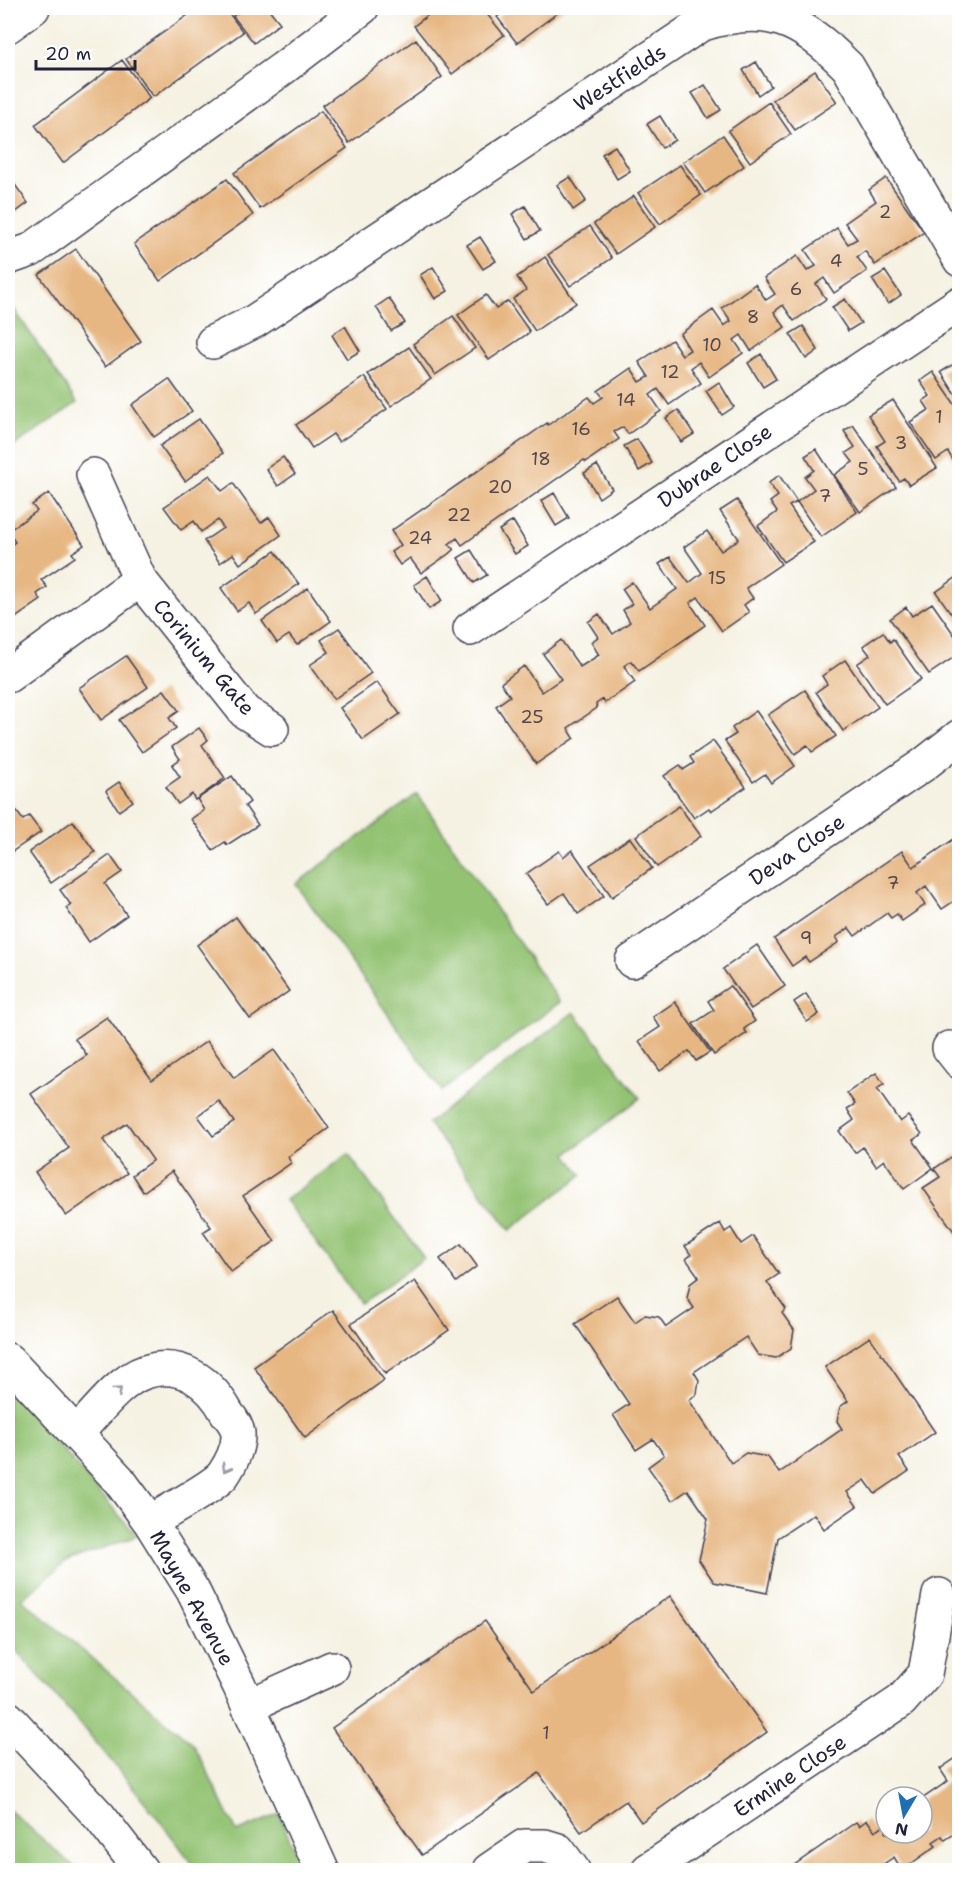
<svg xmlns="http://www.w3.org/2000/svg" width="967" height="1878" viewBox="0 0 967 1878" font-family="'Shantell Sans',sans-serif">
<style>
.green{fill:#93c272;stroke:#5a7256;stroke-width:1.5}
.building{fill:#e7b783;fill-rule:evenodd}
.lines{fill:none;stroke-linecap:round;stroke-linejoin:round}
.minor-casing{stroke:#424154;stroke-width:36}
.minor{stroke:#fff;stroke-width:33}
.oneway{stroke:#9c9ca7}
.labels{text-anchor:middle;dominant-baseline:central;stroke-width:4.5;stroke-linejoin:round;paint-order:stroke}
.number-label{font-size:18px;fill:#53474d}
.street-label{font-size:21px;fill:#22223b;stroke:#fff}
</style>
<rect width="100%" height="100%" fill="#fff"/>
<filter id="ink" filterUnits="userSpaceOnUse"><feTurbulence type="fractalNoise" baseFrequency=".0167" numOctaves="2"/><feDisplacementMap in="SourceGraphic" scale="12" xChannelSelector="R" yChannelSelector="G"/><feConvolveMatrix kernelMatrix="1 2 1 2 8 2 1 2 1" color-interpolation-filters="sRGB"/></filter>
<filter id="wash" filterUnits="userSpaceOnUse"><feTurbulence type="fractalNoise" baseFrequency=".008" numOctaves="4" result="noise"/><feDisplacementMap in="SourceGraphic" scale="24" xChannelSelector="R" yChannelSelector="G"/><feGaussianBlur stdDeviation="1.35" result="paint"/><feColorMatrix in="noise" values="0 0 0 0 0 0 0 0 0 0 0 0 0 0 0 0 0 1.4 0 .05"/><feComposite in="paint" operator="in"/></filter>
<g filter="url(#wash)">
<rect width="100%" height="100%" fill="#f5f2e3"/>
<path class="green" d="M8,300L77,403L12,447L8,440Z
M417,794L560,1002L442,1091L296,884Z
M574,1012L640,1098L567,1154L582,1175L510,1230L428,1123Z
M348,1154L424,1258L361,1304L285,1200Z
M8,1386L137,1536L67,1561L22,1599L194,1745L237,1832L279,1814L303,1870H197C138,1790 74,1715 8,1641Z
M8,1809L78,1870H8Z"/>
<g id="blocks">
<path class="building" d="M198,8H225L243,32L153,97L126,59Z
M245,8H268L280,23L254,43L233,16Z
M437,8H482L504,35L452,74L414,26Z
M510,8H564L517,43L497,17Z
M416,39L442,77L349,143L322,106Z
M122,60L150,98L63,163L35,125Z
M756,62L771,86L758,95L743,70Z
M815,71L837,102L795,130L773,100Z
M705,85L721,110L708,118L692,93Z
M769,102L791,134L750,162L728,131Z
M321,111L347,148L260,209L234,173Z
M660,116L675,140L662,148L647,124Z
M723,135L744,166L705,193L683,162Z
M615,146L630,171L617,179L602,154Z
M680,165L701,195L660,224L638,193Z
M8,175L28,203L8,218Z
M570,177L586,201L573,210L557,185Z
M886,178L924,232L875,265L865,251L857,257L867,271L834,293L824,278L816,284L826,299L794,321L783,305L774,312L785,327L751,351L741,335L734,340L743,353L709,377L699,362L691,368L701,383L669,405L658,389L650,395L661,411L628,434L623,427L614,432L619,439L586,462L584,460L462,545L457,538L449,544L454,550L421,573L410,558L400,565L391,552L401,545L391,531L547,423L548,425L589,397L594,403L603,397L598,391L631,368L640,382L649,377L639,362L672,340L682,355L690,350L680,334L713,310L724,326L731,321L722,308L755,284L766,300L775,294L764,278L797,256L807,271L816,266L805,250L837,228L848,244L857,239L845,223L876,201L869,190Z
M227,179L253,215L160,281L134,244Z
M634,196L655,227L616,254L594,224Z
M525,206L540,231L527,239L512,214Z
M590,226L612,258L570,286L548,255Z
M480,237L496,261L483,269L467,245Z
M76,249L141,341L105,367L39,275Z
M545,257L576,303L535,331L513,299L526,290L517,277Z
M433,267L448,291L435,299L420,275Z
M885,271L901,295L888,304L872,279Z
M486,295L496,309L508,301L530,332L489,360L458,315Z
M389,298L405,323L391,331L376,307Z
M845,299L861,323L848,331L832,307Z
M453,316L475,348L435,375L413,344Z
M345,326L360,351L347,359L332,335Z
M803,326L818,350L806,359L790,334Z
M409,347L431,379L391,406L368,374Z
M761,354L776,379L763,387L748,363Z
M960,360V395L957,397L941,372Z
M933,372L960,412V462L956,465L948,452L936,460L910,422L929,410L923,401L930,396L920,381Z
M364,377L387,409L339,442L333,434L312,448L296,425Z
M169,379L192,411L154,437L132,405Z
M719,382L734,407L722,415L706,391Z
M893,400L937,468L909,485L904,478L899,481L877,446L885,441L868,415Z
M678,410L694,434L681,442L666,418Z
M199,419L223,453L185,481L160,446Z
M853,425L896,487L860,512L834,475L853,462L846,453L855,447L844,431Z
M637,439L652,463L639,471L624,446Z
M816,449L857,512L821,537L797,502L789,506L814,542L783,562L758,526L777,512L770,502L778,496L769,483L779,475L797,502L814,489L805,477L814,470L805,456Z
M283,457L295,474L278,486L266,469Z
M597,465L612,489L599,498L584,473Z
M210,475L222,491L233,483L261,523L269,517L281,535L240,564L233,554L220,563L204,541L223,528L218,520L201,532L194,521L181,530L164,507Z
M49,493L84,545L72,553L75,557L41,580L47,587L37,594L41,600L8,623V547L15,542L8,531L37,511L32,505Z
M554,493L569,518L556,526L541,501Z
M737,500L781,564L746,588L753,598L744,605L749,612L722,631L698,597L690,603L705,625L639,671L631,661L624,666L635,682L605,703L603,699L596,704L597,708L568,728L574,738L536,764L496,706L510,696L501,683L524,666L542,692L561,679L543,654L561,640L580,667L599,655L591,642L598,637L588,622L599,614L613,634L630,622L623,610L632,604L622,589L632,582L650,608L677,589L659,564L670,557L689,583L702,573L684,547L707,531L721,551L739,539L720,511Z
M513,521L528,546L515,554L499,530Z
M471,550L487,575L474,583L458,558Z
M275,551L299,584L256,614L249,603L237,611L221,588Z
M960,575V626L936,592Z
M427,576L442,601L429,609L414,585Z
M308,588L331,621L297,645L289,635L277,643L262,621Z
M932,603L960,643V653L929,674L890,619L906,607L912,616Z
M339,628L371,673L334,699L310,665L329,652L321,640Z
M883,632L890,642L893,639L921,679L885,704L857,664L870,655L863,646Z
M126,656L148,687L101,720L79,688Z
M845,660L878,707L843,731L816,692L827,684L822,676Z
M377,682L400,714L363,740L340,708Z
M164,690L179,711L169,718L176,728L142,752L119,720Z
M805,690L836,736L812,752L807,745L795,754L768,715Z
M756,711L795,766L771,783L765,774L753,782L725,741L736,734L732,728Z
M199,728L208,740L202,745L225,778L195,800L192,794L178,804L166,787L180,777L172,765L180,759L172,747Z
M713,741L746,787L711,811L709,808L694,818L664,776L680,765L683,770L694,763L690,757Z
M232,776L250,802L245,806L258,825L227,845L225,842L213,850L191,819L204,810L197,799Z
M119,782L133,801L119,811L106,791Z
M11,804L23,820L29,816L41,832L10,853L8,850V806Z
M679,806L701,836L657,867L636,836Z
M73,821L95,852L51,883L29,852Z
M960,835V897L942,909L926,886L917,893L925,905L902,921L897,914L891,918L887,913L855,936L849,928L836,937L839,942L809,962L805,957L792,966L774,939L902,851L913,867Z
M630,838L652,868L612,897L590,865Z
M572,850L604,896L578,914L564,893L548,904L526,874L559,851L563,857Z
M110,855L122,872L105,884L127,915L89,942L66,908L71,905L60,890Z
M236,917L289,991L250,1019L197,945Z
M757,945L785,986L751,1009L723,969Z
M730,986L755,1021L744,1029L747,1033L714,1055L693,1024L714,1010L708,1001Z
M806,994L819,1014L807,1022L794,1002Z
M675,1002L710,1052L696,1061L689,1051L660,1071L639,1041L660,1027L653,1017Z
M107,1017L152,1080L207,1041L234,1078L274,1050L329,1128L288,1157L291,1163L243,1196L275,1241L231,1272L203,1232L211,1227L172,1171L143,1192L132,1175L153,1160L127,1123L103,1140L127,1173L66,1216L35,1172L69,1148L31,1094L87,1055L75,1039ZM219,1101L234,1122L213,1136L198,1116Z
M876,1073L884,1084L877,1089L900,1122L908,1116L922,1134L913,1140L933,1168L904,1189L884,1160L876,1166L863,1147L855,1153L839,1131L854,1120L847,1109L855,1104L847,1093Z
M956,1154L960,1159V1240L923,1188L940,1177L934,1169Z
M720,1223L725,1232L731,1228L741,1244L753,1236L779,1274L767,1282L786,1309L782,1313L794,1330L791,1348L776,1358L758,1355L746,1337L694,1372L699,1380L697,1394L689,1400L731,1463L746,1453L768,1457L779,1473L842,1429L837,1421L840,1407L848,1401L825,1367L870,1337L935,1432L899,1457L909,1471L875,1494L865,1480L847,1492L857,1506L824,1529L814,1514L778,1538L767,1593L714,1582L699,1560L708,1519L688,1490L672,1501L648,1467L664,1455L653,1439L636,1450L613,1415L629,1404L575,1324L617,1296L635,1322L645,1315L659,1317L666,1327L694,1308L687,1298L690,1284L699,1277L686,1259L691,1255L685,1246Z
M461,1244L477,1266L456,1282L440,1259Z
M415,1281L449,1330L385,1374L351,1324Z
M333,1310L384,1380L305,1438L254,1367Z
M670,1596L767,1732L641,1822L626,1801L581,1832L539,1773L422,1855L332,1728L485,1621L534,1691Z
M956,1758L960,1762V1830L945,1840L942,1836L933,1842L936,1846L902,1870L894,1857L885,1863L887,1867L881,1870H787L856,1822L859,1826L867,1820L875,1831L886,1824V1833H922V1799L948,1781L940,1769Z"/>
</g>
</g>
<g filter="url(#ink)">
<use href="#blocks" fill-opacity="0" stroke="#424154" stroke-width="1.5"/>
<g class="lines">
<g class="minor-casing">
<path id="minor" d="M8,26L33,8
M8,258L31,250L282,69L362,8
M213,342L255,321L700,25C767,3 799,18 848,67L960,260
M140,580L245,712L272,729
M470,629L960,303
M8,676L140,580L93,475
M632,961L923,765L960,736
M949,1048L960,1062
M8,1360L119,1480L150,1522L193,1591L239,1685L322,1870
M77,1433C95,1414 120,1380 145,1372C181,1360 210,1382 227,1413C231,1418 237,1426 238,1433C239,1448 231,1463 223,1475C214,1486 165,1513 150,1522
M248,1706L332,1668
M8,1718L100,1817L141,1870
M489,1870L524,1846H545L558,1850L573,1870
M648,1870L901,1701L925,1674L939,1595"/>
</g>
<use href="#minor" class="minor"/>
</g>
<defs><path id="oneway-chevron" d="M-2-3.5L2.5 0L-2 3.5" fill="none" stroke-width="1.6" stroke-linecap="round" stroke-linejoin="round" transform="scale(1.5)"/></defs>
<g class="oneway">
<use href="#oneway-chevron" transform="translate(118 1391) rotate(-41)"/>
<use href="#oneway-chevron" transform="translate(226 1468) rotate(121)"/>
</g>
</g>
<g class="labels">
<g class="number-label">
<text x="885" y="212">2</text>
<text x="836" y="261">4</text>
<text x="796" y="289">6</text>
<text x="753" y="317">8</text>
<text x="712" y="345">10</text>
<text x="670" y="372">12</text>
<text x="626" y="400">14</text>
<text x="939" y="417">1</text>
<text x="581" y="429">16</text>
<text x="901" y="443">3</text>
<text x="541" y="459">18</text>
<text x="863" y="469">5</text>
<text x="500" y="487">20</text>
<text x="825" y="496">7</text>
<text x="459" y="515">22</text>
<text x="420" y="538">24</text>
<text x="717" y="578">15</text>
<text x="532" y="717">25</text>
<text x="893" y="883">7</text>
<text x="806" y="938">9</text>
<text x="546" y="1733">1</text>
</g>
<g class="street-label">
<text transform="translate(620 78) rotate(-33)">Westfields</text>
<text transform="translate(715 466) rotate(-34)">Dubrae Close</text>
<text transform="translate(204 657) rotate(50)">Corinium Gate</text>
<text transform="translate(797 850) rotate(-34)">Deva Close</text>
<text transform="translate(192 1598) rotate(61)">Mayne Avenue</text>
<text transform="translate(790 1776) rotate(-34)">Ermine Close</text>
</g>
</g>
<rect width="967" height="1878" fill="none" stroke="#fff" stroke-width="30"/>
<g transform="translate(904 1815) rotate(190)"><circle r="28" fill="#ffffff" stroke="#a7a7b1" stroke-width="1.5"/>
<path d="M0-4.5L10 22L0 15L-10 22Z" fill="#1f6fb2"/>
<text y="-9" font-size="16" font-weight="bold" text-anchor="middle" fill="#22223b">N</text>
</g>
<path d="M36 60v9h99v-9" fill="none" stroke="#22223b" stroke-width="3"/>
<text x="45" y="60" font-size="18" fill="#22223b" stroke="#ffffff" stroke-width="4.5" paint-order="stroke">20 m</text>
</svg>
